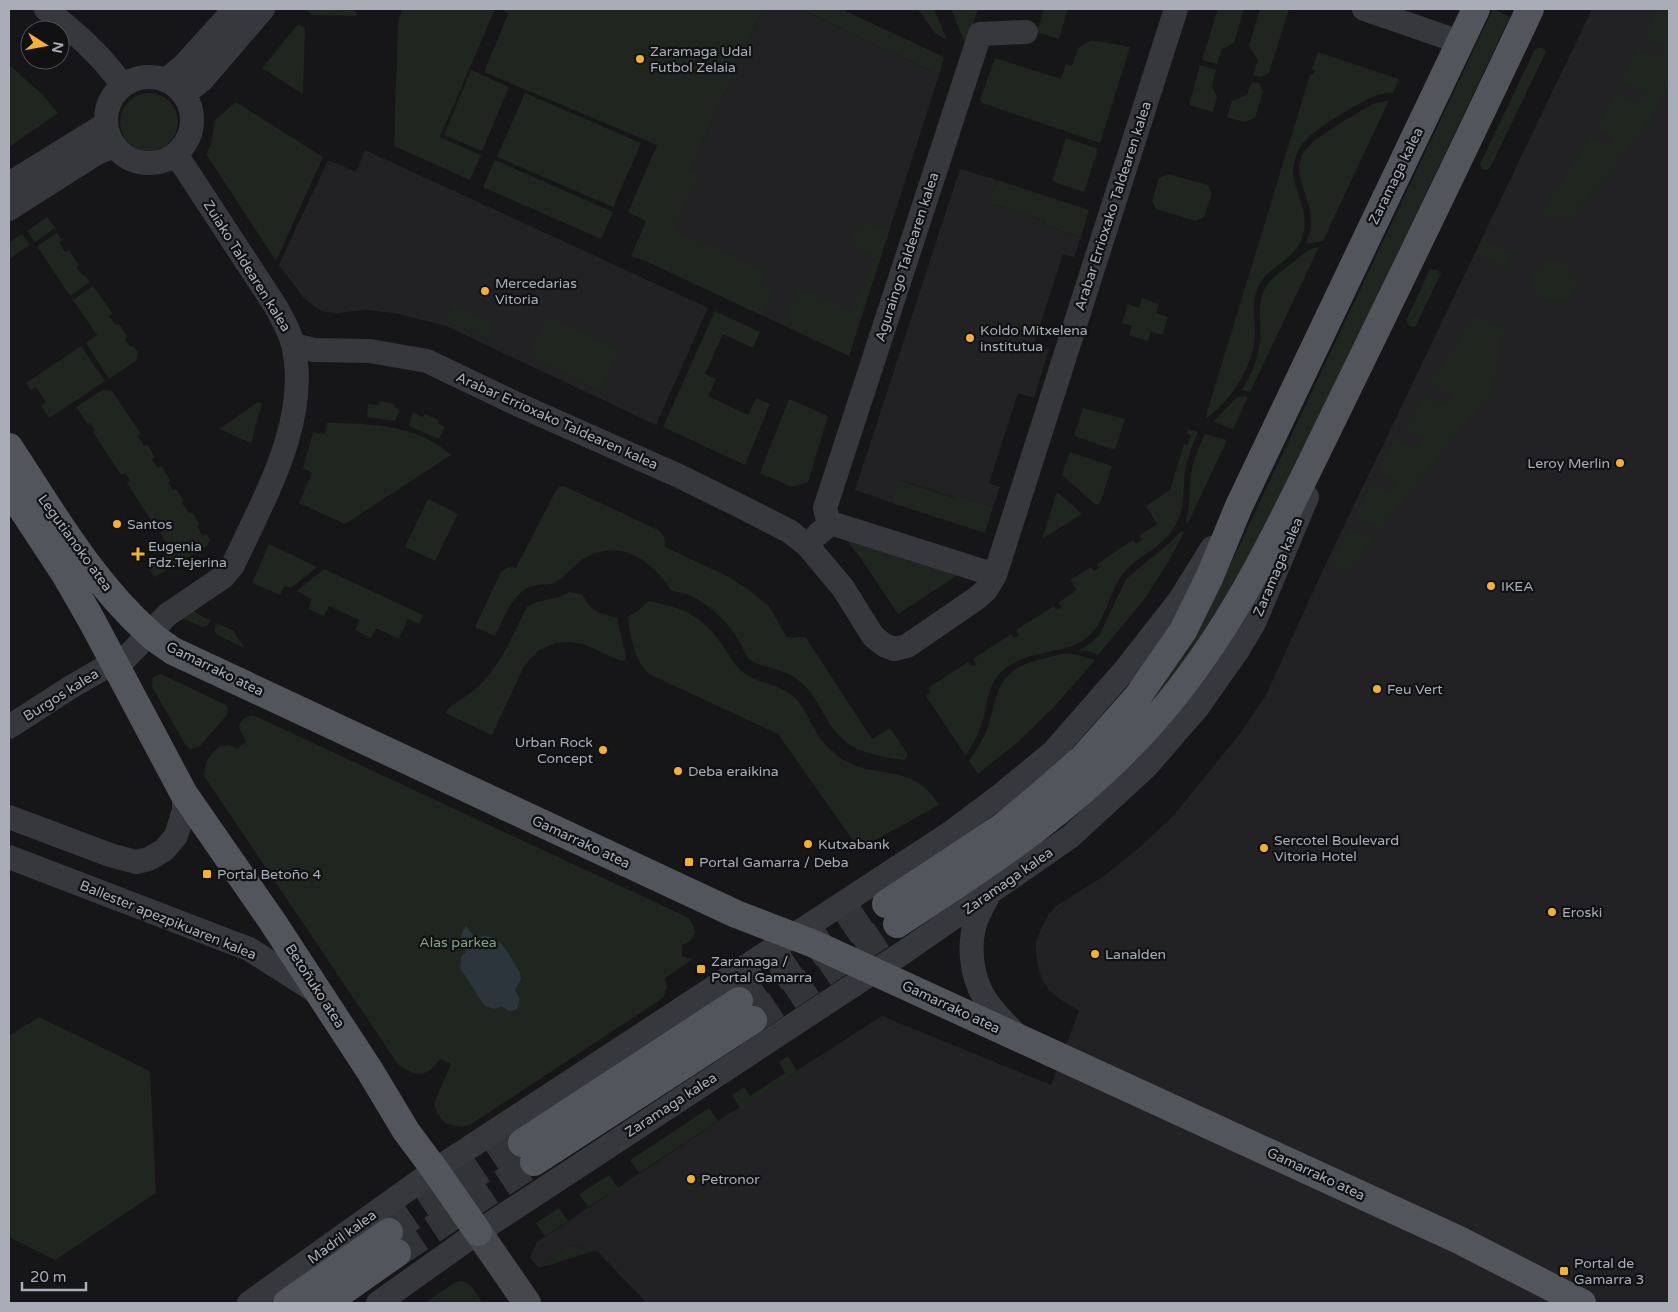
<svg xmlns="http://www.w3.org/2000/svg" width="1678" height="1312" viewBox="0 0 1678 1312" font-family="'Varela Round',sans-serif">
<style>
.built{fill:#222225}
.green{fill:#1e261f}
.water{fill:#2c353c}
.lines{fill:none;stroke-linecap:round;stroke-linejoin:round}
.primary-tunnel{stroke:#333438;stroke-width:28;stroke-dasharray:28 14;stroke-linecap:butt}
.street{stroke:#37383d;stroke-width:24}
.secondary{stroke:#45474d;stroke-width:28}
.primary{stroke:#53555c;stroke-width:28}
.poi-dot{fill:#f2b134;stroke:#111113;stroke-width:2}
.labels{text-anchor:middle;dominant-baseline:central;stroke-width:4.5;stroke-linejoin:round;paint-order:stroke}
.poi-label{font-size:14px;fill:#a8adb8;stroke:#111113;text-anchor:start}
.street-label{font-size:14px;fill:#a8adb8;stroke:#111113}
.park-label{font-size:14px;fill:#7fa381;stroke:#111113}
</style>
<rect width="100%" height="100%" fill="#161618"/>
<path class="built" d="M763,9H801L939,75L849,356L648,262Z
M1592,9H1669V1303H647L596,1250L568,1245L539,1268L530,1258L537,1242L718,1121L882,1016L1051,1085L1079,1011L1060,999L1049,990L1042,979L1038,968L1036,953V941L1041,929L1048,915L1056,906L1104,876L1140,847L1173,816L1239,735L1266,695L1322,572Z
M365,150L708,308L656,425L446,326L394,313L366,310L337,313L325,312L315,307L303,297L279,265L328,160L356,172Z
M960,169L997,180L989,203L1045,221L1044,225L1081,237L1074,257L1063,254L1034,344L1049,349L1034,398L1018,393L989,483L1000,487L993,507L957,495L956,498L900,480L892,503L855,490Z"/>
<path class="green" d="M309,9H351L357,13L356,16L312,15L307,11Z
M402,9H495L440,137L481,155L470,180L394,146L398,23Z
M502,9H763L690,170L701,174L689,198H687L684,204L686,205L675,229L765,271L762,278L773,290L761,315L648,262L631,256L646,221L628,212L657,145L484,72L508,14Z
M801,9H841L944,57L939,75Z
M918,9H934L947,40L935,33Z
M951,9H978L971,30L969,42L964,41Z
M1044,9H1068L1059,39L1037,32Z
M1218,9H1244L1234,43L1222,49L1217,64L1202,60Z
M1260,9H1289L1269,73L1261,77L1253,75L1258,60L1249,46Z
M1493,9L1510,17L1245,574L1156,704L1107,746L1200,623L1229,567Z
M1656,9H1669V83L1656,110L1639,134L1611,172L1571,219L1551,217L1537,219L1591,135L1606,146L1612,137L1596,127L1615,93L1639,103L1644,93L1621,82L1638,48L1659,57L1663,47L1643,37Z
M298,24L305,28L303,94L262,68Z
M1091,40L1130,47L1100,143L982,103L980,99L995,58L1061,79L1066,64L1072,66L1078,48Z
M1538,48H1543L1546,52L1490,168L1486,170L1482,169L1480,164L1535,49Z
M1318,52L1399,79L1393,93C1388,93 1383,93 1378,95C1359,102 1311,130 1300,147C1296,154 1293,164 1293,172C1295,193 1308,210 1304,231C1297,262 1272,262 1259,285C1251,301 1255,317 1255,334C1255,364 1230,403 1205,419L1310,75H1313L1315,71L1312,69Z
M9,65L43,95L58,113L9,147Z
M1200,65L1216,70L1212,86L1217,97L1213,112L1189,105Z
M471,70L509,87L482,151L444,135Z
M1252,82L1259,83L1263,91L1255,118L1244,122L1227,117L1232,101L1247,95Z
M120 122a29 29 0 1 1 58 0a29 29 0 1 1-58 0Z
M525,93L641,143L613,207L497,157Z
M1389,100L1323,241L1306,244L1311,228L1310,210L1300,178L1299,165L1303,152L1315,140L1342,122L1373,104Z
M236,102L323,157L276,261L206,154L211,144L215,120Z
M1066,138L1098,149L1084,192L1052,181Z
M495,160L613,212L601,239L483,187Z
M1168,174L1208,185L1212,194L1204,217L1196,221L1156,209L1152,201L1159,178Z
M997,180L1089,210L1081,237L1044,225L1045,221L989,203Z
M47,217L55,228L35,242L27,231Z
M861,219L883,229L886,224L891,225L849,356L781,324L799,287L850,311L861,287H863L866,281L864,280L875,256L849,244Z
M57,233L62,240L59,242L65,252L69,250L79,265L76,267L83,276L85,275L90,282L70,296L37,246Z
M22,234L30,245L9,259V243Z
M1483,239L1513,253L1506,269L1475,254Z
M1319,247L1250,392L1242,390C1251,375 1258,359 1260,342C1262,323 1255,303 1267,285C1273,276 1284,270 1293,262C1302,255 1308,248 1319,247Z
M1532 281a22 22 0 1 1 44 0a22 22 0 1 1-44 0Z
M1431,269L1437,270L1441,273L1416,326L1412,327L1408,325L1406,321L1429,271Z
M93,286L113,314L109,316L116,325L119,324L127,336L125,339L131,347L133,346L138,352L136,361L109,379L86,343L97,335L73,300Z
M1142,298L1159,304L1156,313L1168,317L1162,335L1151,331L1148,341L1129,335L1132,326L1122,323L1128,304L1139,308Z
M453,303L495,324L487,341L444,320Z
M715,311L760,332L753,348L723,334L705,374L716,379L708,396L748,415L756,398L770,404L745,465L663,427Z
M549,315L619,349L599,391L528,356Z
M1476,315L1505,328L1492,393L1446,447L1348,571L1331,564L1350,528L1368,536L1376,528L1354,517L1372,483L1390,491L1398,483L1377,472L1396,438L1417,448L1424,439L1404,428L1423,395L1444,405L1452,396L1429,383Z
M81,346L105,381L49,418L41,406L46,402L36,387L31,390L26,383Z
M103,390L112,391L141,434L138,436L144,446L147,444L155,457L152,460L158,468L161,466L170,480L168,482L173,490L176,489L184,501L182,503L189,513L192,512L199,524L197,526L203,536L206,534L210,540L207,546L155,577L147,567L171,550L160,533L162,531L157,524L154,525L127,483L130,480L125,473L121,475L93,432L95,430L90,423L88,424L76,407Z
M1241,396L1248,397L1233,429L1213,422L1236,398Z
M789,399L828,416L808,482L792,487L760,473Z
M380,401L395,404L394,407L400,409L395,421L367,417L368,404L378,405Z
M258,402L262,403L251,443L219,429Z
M1083,408L1125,419L1115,450L1074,436Z
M413,412L423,417L425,414L439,420L438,423L445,427L439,439L409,426Z
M327,423C370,423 418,425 451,455L345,524L299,503L312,473L303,468L313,432L325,434Z
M1188,429L1198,432C1193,445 1187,457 1185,471C1183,487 1185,505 1178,520C1168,546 1138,554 1122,575C1109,593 1106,619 1090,635C1067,658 1019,646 996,678C987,691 987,708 982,722C979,734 972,745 966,756L926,696L931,692L928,688L968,662L972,666L976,664L973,659L1011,634L1014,638L1019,635L1016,630L1054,606L1057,610L1062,607L1059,602L1077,590L1070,580L1091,567L1094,571L1099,568L1097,564L1133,540L1136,544L1142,540L1139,536L1157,524L1146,506L1170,490L1184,444L1188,445L1191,436L1187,434Z
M1205,434L1227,440L1188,523L1186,522C1190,506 1189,491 1191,475C1193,460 1199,447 1205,434Z
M1070,452L1112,466L1100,503L1096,505L1062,475Z
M899,480L955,498L957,495L993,507L985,533L892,503Z
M564,486L656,529C664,534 665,537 665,547L727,576L746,588L769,606L786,636C793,640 799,635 806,638L872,739L890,728L907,753V757L904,760C868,755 844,751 825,716C817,702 811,690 798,680C784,668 760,668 749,659C744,653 742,645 738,639C724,617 698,593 672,591C652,561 621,538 585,558C574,564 567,576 556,582C549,586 541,583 533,586C512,592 504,618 495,636L475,627L500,574C505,568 509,566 516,568L554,494L559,487Z
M1057,492L1082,514L1042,539Z
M428,499L458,514L435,561L405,547Z
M1181,531L1184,532L1170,559L1144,600L1098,655L1091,652L1080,650L1092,642L1100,634L1126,579L1174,539Z
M846,540L958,575L898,614L860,557Z
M269,544L317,567L291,588L284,586L280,595L252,583Z
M324,569L423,615L419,624L408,619L399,639L376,628L371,638L355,630L359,620L329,606L324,616L308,609L312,599L297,591Z
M569,592L582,594C591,612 599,613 617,618L626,656L625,660L621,661L583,644L569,642L555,643L538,651L525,664L492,735L445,713C448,706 468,696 475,689C500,668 512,636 527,607C540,598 556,601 569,592Z
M648,601C684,608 702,615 723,646C730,656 734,666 744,673C761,685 782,684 797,700C805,709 809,720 815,730C820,740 829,748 837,755C871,783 912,759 939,805L859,849L778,734L649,674C635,661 629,635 628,616L638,611Z
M187,608L211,621L208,625L202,627L180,617Z
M217,623L234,631L238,639L246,649L218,635L214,631Z
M1061,654H1073L1095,660L1053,708L1018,742L978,774L969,761C977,749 985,737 989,723C995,704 997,681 1016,669C1029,661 1046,658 1061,654Z
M161,674L226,705L228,710L227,715L199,747L190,749L185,744L152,687L153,677Z
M250,716H255L689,918C698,931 697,939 682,945V956L693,959L665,978L667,987L663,998L473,1123L463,1127L446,1124L437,1113L434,1103L451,1064L440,1059C427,1078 414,1078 397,1063L204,776C203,759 221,736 237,749L246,742L240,730L239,725L243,719Z
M39,1017L150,1071L156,1193L55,1260L9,1237V1036Z
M788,1056L797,1071L740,1108L732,1095L744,1087L750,1096L785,1073L779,1062Z
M709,1108L718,1121L639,1173L630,1160Z
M609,1175L618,1188L588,1207L579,1194Z
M559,1208L568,1221L545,1236L536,1223Z
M568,1245L597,1250L539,1268Z
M460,1281C472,1282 476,1294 482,1303H425L454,1283Z"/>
<path class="water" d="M466,926L475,938C500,928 509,956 520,973L521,979L515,990L520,999L517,1009C510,1012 508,1011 502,1006C495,1010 491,1009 484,1005L460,968L461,957L466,952C460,942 459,936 466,926Z"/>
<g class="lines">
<path class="primary-tunnel" d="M739,1001L886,904
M753,1020L897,924
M389,1232L522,1143
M397,1253L534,1162"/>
<path class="street" d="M46,9C74,32 102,55 122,85
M1364,9L1460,42
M106 120a43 43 0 1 1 86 0a43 43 0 1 1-86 0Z
M166,80L183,66L235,9
M184,94L202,80L263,9
M9,184L106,124
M9,209L97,153L114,146
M293,345L314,350L370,351L427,361L519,405L679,476L740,506L789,531L807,545L843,588L873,636L884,645L894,649L907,646L977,598L986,590L995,575L1176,9
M829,525L825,508L980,34L1026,32
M818,534L829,525L834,524L995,575
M9,727L71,687L114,662L124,660L167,615L223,577L233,565C263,500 311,419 293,345C290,331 283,320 276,307L176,154
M9,817L110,855L136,862L149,859L164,850L176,836L184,810V794
M9,857L249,949L320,994
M988,896C984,904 979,912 976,921C968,944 971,975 984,997C992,1011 1006,1023 1017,1036
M249,1303L435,1170L950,833L1002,794L1053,752L1125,670L1179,601L1212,548
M378,1303L478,1232L904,952L1070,837L1147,766L1197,708L1238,650L1254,623L1307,497"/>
<path class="secondary" d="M478,1232L527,1303"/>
<path class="primary" d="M9,447C51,511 91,581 149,633C156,640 165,645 173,651L736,914L814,944L1457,1239L1582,1303
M9,489L65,574L92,621L184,794L272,921L370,1071L406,1131L435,1170L478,1232
M886,904L1001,828L1042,794L1083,758L1138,696L1183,631L1210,576L1239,506L1476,9
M897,924C991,863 1081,804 1155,719C1235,628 1284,518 1337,410C1402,277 1467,143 1530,9
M522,1143L739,1001
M534,1162L753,1020
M287,1303L389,1232
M326,1303L397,1253"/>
</g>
<g class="poi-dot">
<circle cx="640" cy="59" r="5"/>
<circle cx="485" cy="291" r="5"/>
<circle cx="970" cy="338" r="5"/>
<circle cx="1620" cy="463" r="5"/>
<circle cx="117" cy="524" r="5"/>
<path d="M135.5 546.5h5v5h5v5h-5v5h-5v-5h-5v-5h5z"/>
<circle cx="1491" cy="586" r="5"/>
<circle cx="1377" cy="689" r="5"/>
<circle cx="603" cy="750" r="5"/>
<circle cx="678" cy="771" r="5"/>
<circle cx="808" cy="844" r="5"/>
<circle cx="1264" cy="848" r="5"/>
<rect x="684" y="857" width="10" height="10" rx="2.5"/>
<rect x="202" y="869" width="10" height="10" rx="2.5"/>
<circle cx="1552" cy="912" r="5"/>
<circle cx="1095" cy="954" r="5"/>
<rect x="696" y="964" width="10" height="10" rx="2.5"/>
<circle cx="691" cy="1179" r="5"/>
<rect x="1559" y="1266" width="10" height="10" rx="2.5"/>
</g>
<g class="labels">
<g class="poi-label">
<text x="650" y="51">Zaramaga Udal<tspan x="650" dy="16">Futbol Zelaia</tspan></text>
<text x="495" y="283">Mercedarias<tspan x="495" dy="16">Vitoria</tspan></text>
<text x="980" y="330">Koldo Mitxelena<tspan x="980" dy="16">institutua</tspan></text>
<text x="1610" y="463" text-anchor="end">Leroy Merlin</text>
<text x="127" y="524">Santos</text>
<text x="148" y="546">Eugenia<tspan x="148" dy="16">Fdz.Tejerina</tspan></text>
<text x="1501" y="586">IKEA</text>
<text x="1387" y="689">Feu Vert</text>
<text x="593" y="742" text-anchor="end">Urban Rock<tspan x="593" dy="16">Concept</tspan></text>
<text x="688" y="771">Deba eraikina</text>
<text x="1274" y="840">Sercotel Boulevard<tspan x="1274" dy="16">Vitoria Hotel</tspan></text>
<text x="818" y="844">Kutxabank</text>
<text x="699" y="862">Portal Gamarra / Deba</text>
<text x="217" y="874">Portal Betoño 4</text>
<text x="1562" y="912">Eroski</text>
<text x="1105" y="954">Lanalden</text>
<text x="711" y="961">Zaramaga /<tspan x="711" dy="16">Portal Gamarra</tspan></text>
<text x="701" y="1179">Petronor</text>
<text x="1574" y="1263">Portal de<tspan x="1574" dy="16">Gamarra 3</tspan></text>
</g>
<g class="street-label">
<text transform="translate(1396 176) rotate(-64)">Zaramaga kalea</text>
<text transform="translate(1113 206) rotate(-72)">Arabar Errioxako Taldearen kalea</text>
<text transform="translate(907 257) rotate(-72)">Aguraingo Taldearen kalea</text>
<text transform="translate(247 266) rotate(58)">Zuiako Taldearen kalea</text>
<text transform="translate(557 421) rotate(24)">Arabar Errioxako Taldearen kalea</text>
<text transform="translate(75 543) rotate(54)">Legutianoko atea</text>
<text transform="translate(1278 567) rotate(-67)">Zaramaga kalea</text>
<text transform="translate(215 669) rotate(26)">Gamarrako atea</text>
<text transform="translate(61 695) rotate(-32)">Burgos kalea</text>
<text transform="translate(581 842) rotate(25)">Gamarrako atea</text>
<text transform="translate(1008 881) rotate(-35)">Zaramaga kalea</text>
<text transform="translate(168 920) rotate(22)">Ballester apezpikuaren kalea</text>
<text transform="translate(315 986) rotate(57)">Betoñuko atea</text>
<text transform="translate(951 1007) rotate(25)">Gamarrako atea</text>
<text transform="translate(671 1105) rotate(-33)">Zaramaga kalea</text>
<text transform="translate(1316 1174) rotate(25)">Gamarrako atea</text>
<text transform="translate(342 1237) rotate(-36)">Madril kalea</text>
</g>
<g class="park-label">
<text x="458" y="942">Alas parkea</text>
</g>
</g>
<rect width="1678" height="1312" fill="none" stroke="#a8adb8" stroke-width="20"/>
<g transform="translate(45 45) rotate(101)"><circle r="24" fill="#111113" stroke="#4d4f55"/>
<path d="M0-4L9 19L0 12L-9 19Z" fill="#f2b134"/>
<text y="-8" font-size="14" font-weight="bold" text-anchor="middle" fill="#a8adb8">N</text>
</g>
<path d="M22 1282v8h64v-8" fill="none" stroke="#a8adb8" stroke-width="2.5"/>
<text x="30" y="1282" font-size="15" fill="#a8adb8" stroke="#111113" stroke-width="4" paint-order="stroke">20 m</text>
</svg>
